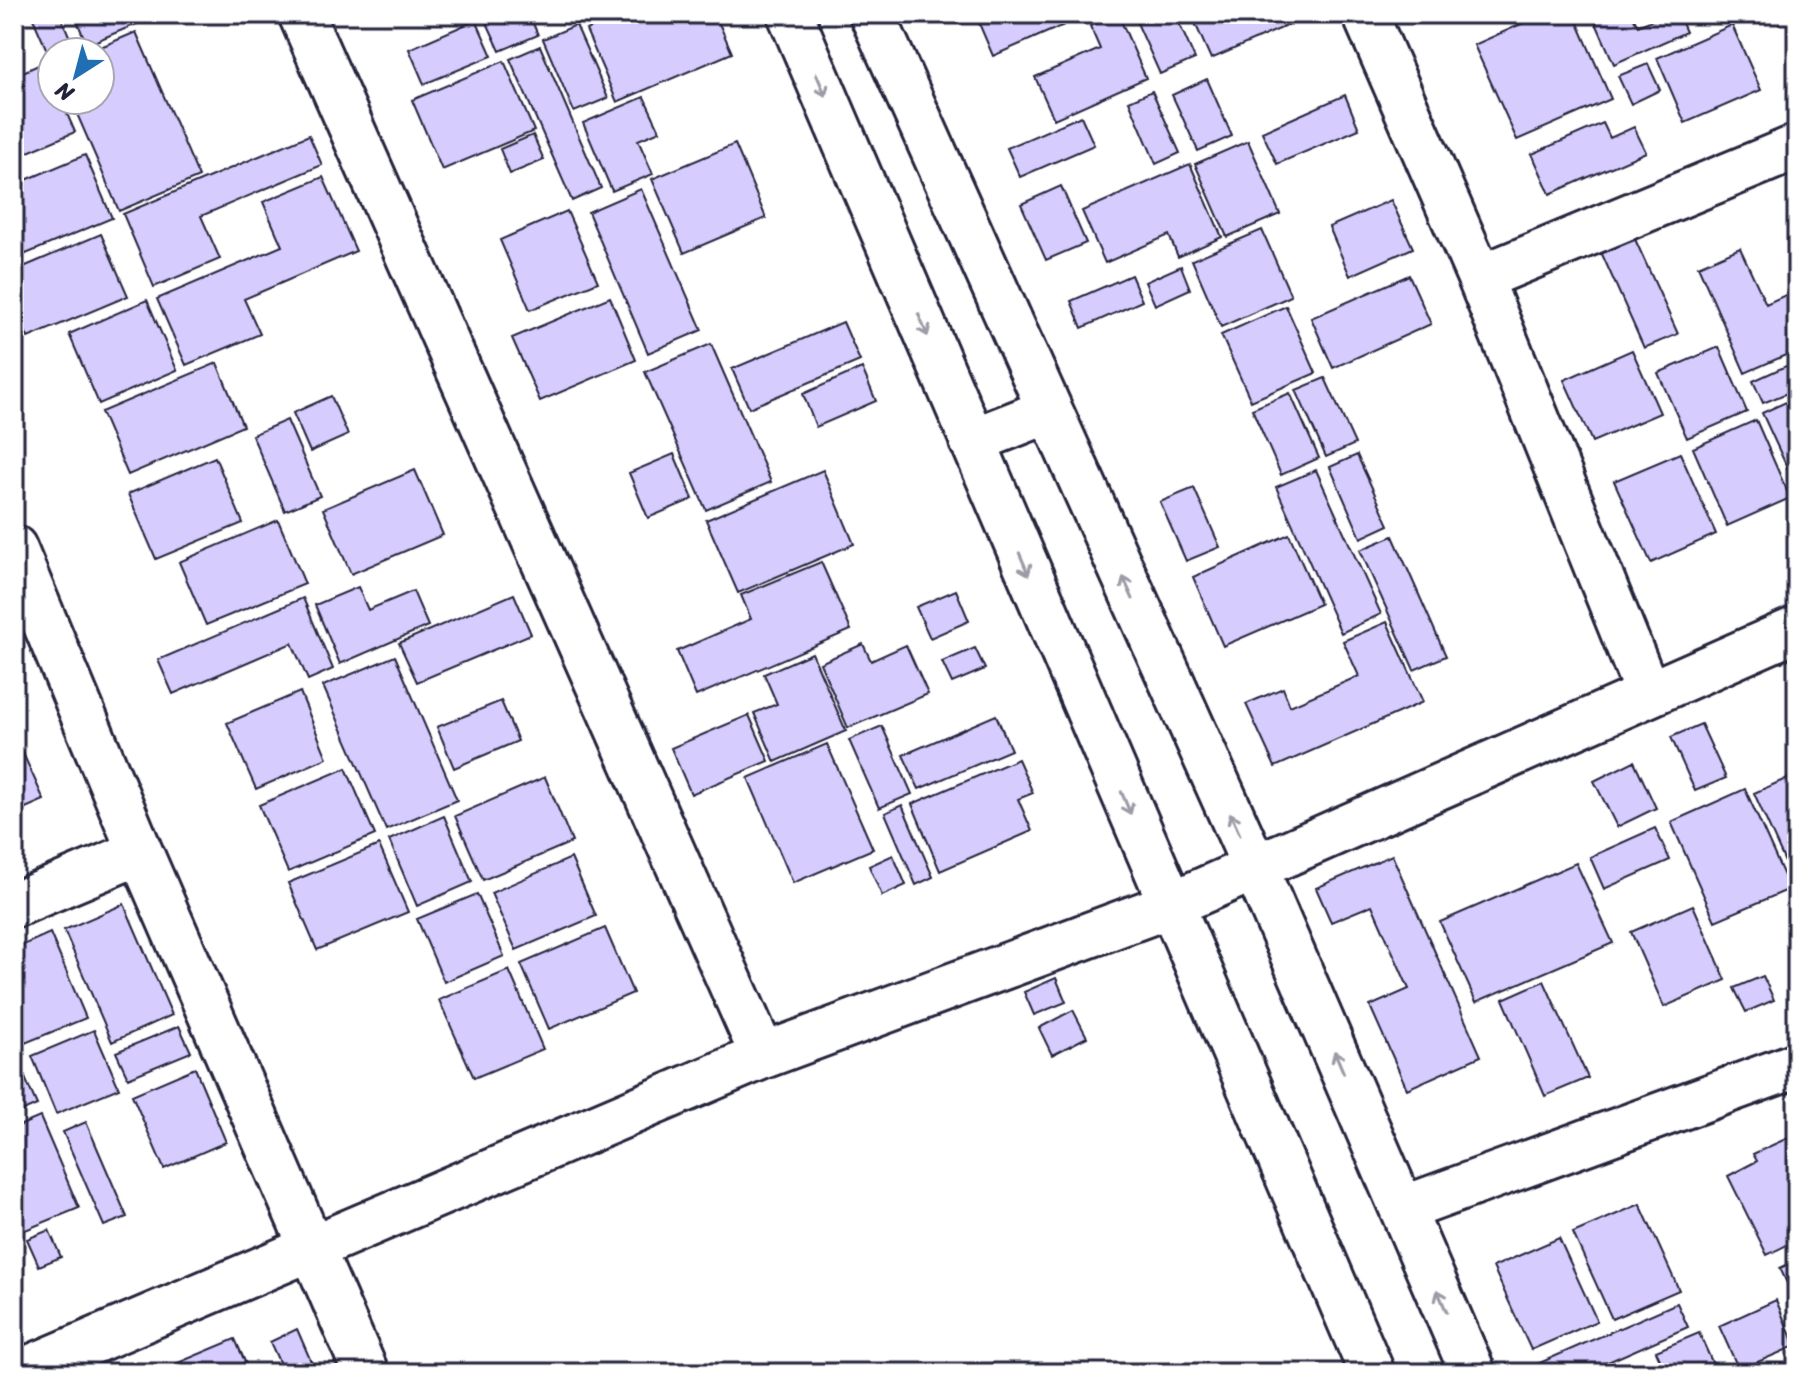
<svg xmlns="http://www.w3.org/2000/svg" width="1811" height="1387" viewBox="0 0 1811 1387" font-family="Sriracha,sans-serif">
<style>
.building{fill:#d7ccfe;stroke:#22223b;stroke-width:2}
.lines{fill:none;stroke-linecap:round;stroke-linejoin:round}
.street-casing{stroke:#22223b;stroke-width:50}
.secondary-casing{stroke:#22223b;stroke-width:50}
.street{stroke:#fff;stroke-width:44}
.secondary{stroke:#fff;stroke-width:44}
.oneway{stroke:#9c9ca7}
</style>
<rect width="100%" height="100%" fill="#fff"/>
<filter id="ink" filterUnits="userSpaceOnUse"><feTurbulence type="fractalNoise" baseFrequency=".0125" numOctaves="2"/><feDisplacementMap in="SourceGraphic" scale="16" xChannelSelector="R" yChannelSelector="G"/><feConvolveMatrix kernelMatrix="1 2 1 2 8 2 1 2 1" color-interpolation-filters="sRGB"/></filter>
<g filter="url(#ink)">
<path class="building" d="M31,14H60L72,43L48,53Z
M74,14H160L87,45Z
M483,14H529L538,35L500,51Z
M572,14H597L576,23Z
M624,14H715L732,53L617,102L586,30Z
M975,14H1089L993,56Z
M1118,14L1146,78L1054,119L1035,77L1100,49L1090,26Z
M1133,14H1175L1195,59L1160,74Z
M1191,14H1298L1300,20L1211,59Z
M1544,14H1574L1611,99L1517,140L1474,45Z
M1592,14H1632L1638,26L1666,14H1678L1686,32L1614,64Z
M476,20L492,56L424,84L409,49Z
M576,25L608,98L574,112L543,39Z
M1732,25L1761,90L1685,123L1657,58Z
M136,32L199,177L119,211L71,100H100V52H89Z
M540,46L601,188L572,201L510,59Z
M504,61L534,131L442,170L412,100Z
M45,62L52,79V100H61L75,132L14,158V76Z
M1648,64L1660,90L1631,104L1618,76Z
M1207,79L1232,136L1198,151L1172,95Z
M1152,91L1180,153L1156,164L1129,101Z
M1345,95L1359,129L1277,164L1262,132Z
M644,97L660,131L638,140L653,174L612,191L583,123Z
M1081,116L1094,145L1020,177L1007,148Z
M1603,123L1610,138L1634,127L1646,152L1550,194L1532,154Z
M309,135L322,165L201,216L220,259L154,287L123,214Z
M533,135L544,160L510,174L500,149Z
M1248,141L1280,214L1227,237L1195,164Z
M735,144L766,218L684,253L652,179Z
M85,155L112,218L14,259V185Z
M1190,164L1222,237L1178,257L1169,235L1105,263L1082,211Z
M323,177L356,251L244,299L260,334L186,365L157,299L282,246L263,202Z
M1061,186L1086,243L1046,260L1021,204Z
M641,189L702,330L648,353L588,212Z
M1391,200L1413,248L1350,276L1329,227Z
M567,211L598,282L530,310L500,240Z
M1262,230L1291,296L1221,327L1192,260Z
M101,234L128,296L28,338L14,305V271Z
M1634,237L1678,334L1644,348L1601,252Z
M1740,248L1766,304L1792,292L1797,304V350L1745,373L1698,266Z
M1181,266L1190,289L1155,305L1145,282Z
M1131,275L1142,301L1082,328L1071,301Z
M1409,275L1431,324L1333,368L1311,318Z
M610,297L636,360L540,401L512,338Z
M147,300L177,370L99,404L69,334Z
M1286,306L1316,373L1251,401L1221,335Z
M843,322L860,361L749,408L732,369Z
M711,344L771,482L706,510L645,372Z
M1719,347L1747,412L1687,438L1658,373Z
M1632,350L1660,413L1592,442L1564,380Z
M1797,361V389L1763,403L1753,381Z
M217,363L243,426L128,475L101,412Z
M862,368L876,401L816,427L803,394Z
M1325,378L1355,444L1326,457L1296,390Z
M1290,393L1319,458L1281,475L1252,409Z
M331,396L348,435L310,452L293,413Z
M1797,397V489L1762,413Z
M287,420L320,496L285,511L252,435Z
M1756,420L1790,498L1727,526L1693,448Z
M1680,453L1716,534L1651,563L1614,481Z
M674,454L693,499L648,518L629,473Z
M1357,455L1389,525L1361,538L1330,467Z
M215,457L243,523L156,559L128,494Z
M415,470L443,535L351,574L323,509Z
M823,470L854,544L738,593L706,520Z
M1316,470L1381,614L1341,633L1276,487Z
M1194,488L1220,547L1186,561L1160,502Z
M278,520L305,584L206,625L179,562Z
M1289,534L1320,604L1223,646L1193,577Z
M1393,536L1446,656L1414,670L1360,550Z
M821,562L851,630L696,696L677,651L751,619L741,595Z
M358,587L368,610L413,591L428,626L340,664L315,605Z
M956,590L969,621L930,638L916,607Z
M514,594L531,634L417,682L399,643Z
M303,598L333,669L308,680L292,643L173,694L158,660Z
M1387,622L1423,702L1275,767L1246,704L1283,688L1290,706L1359,676L1343,641Z
M863,644L871,661L906,645L928,694L848,728L820,663Z
M975,648L985,669L952,683L942,662Z
M812,653L846,731L775,762L754,713L777,704L764,674Z
M395,656L457,800L386,830L323,686Z
M300,692L327,758L256,789L227,723Z
M501,701L518,741L454,768L437,727Z
M749,715L769,761L691,794L671,748Z
M996,715L1011,750L919,789L903,755Z
M1701,724L1726,778L1695,791L1671,737Z
M882,726L912,794L879,808L849,740Z
M17,740L44,800L14,813V741Z
M827,744L873,849L793,883L748,778Z
M1018,759L1033,793L1018,799L1032,831L940,871L912,804Z
M1634,761L1656,808L1617,827L1594,781Z
M346,768L375,835L288,872L259,805Z
M1797,774V889L1754,793Z
M545,777L572,842L483,880L455,816Z
M1745,789L1790,889L1715,921L1671,822Z
M902,805L933,877L916,885L885,813Z
M444,816L472,882L417,906L389,840Z
M1655,828L1670,860L1604,889L1590,857Z
M379,845L408,912L317,950L288,883Z
M893,855L906,885L882,896L869,866Z
M1392,855L1481,1056L1407,1089L1370,1006L1409,989L1372,905L1331,922L1316,888Z
M571,858L596,916L516,950L491,893Z
M1576,863L1613,943L1476,1002L1440,922Z
M477,894L504,956L444,982L417,919Z
M124,904L172,1015L112,1042L64,930Z
M1693,905L1726,980L1664,1007L1631,932Z
M605,928L633,993L549,1029L521,964Z
M50,933L86,1018L25,1043L14,1017V949Z
M509,970L543,1049L474,1078L439,1000Z
M1763,976L1774,1000L1746,1012L1734,988Z
M1056,978L1066,1002L1034,1015L1024,992Z
M1544,981L1588,1078L1545,1096L1503,999Z
M1073,1010L1087,1037L1052,1055L1039,1028Z
M179,1026L191,1052L128,1078L116,1052Z
M94,1030L119,1088L56,1114L32,1056Z
M14,1053L37,1105L14,1115Z
M195,1068L226,1142L164,1169L132,1095Z
M40,1117L79,1208L23,1231L14,1211V1128Z
M86,1122L127,1217L104,1226L63,1132Z
M1792,1136L1797,1145V1240L1767,1255L1728,1176L1757,1161L1753,1154Z
M1640,1204L1679,1290L1612,1319L1573,1233Z
M49,1230L61,1257L39,1266L27,1239Z
M1559,1238L1597,1321L1531,1350L1493,1267Z
M1797,1260V1305L1780,1268Z
M1776,1300L1795,1346L1739,1370L1719,1326Z
M1677,1303L1688,1327L1583,1373H1539L1535,1365Z
M297,1329L316,1373H284L270,1342Z
M1699,1333L1717,1373H1666L1656,1351Z
M235,1339L250,1373H154Z"/>
<g class="lines">
<g class="street-casing">
<path id="street" d="M301,14L763,1056
M1365,14L1480,278L1648,694
M1480,278L1797,147
M14,548L140,852L366,1373
M14,905L140,852
M1403,1209L1797,1065
M18,1373L763,1056L1170,905L1797,629"/>
</g>
<g class="secondary-casing">
<path id="secondary" d="M790,14L1372,1373
M872,14L1254,865L1473,1373
M972,441L1048,411"/>
</g>
<use href="#street" class="street"/>
<use href="#secondary" class="secondary"/>
</g>
<defs><path id="oneway-shaft" d="M-6 0H5M1.5-3L5.5 0L1.5 3" fill="none" stroke-width="1.6" stroke-linecap="round" stroke-linejoin="round" transform="scale(2)"/></defs>
<g class="oneway">
<use href="#oneway-shaft" transform="translate(821 85) rotate(67)"/>
<use href="#oneway-shaft" transform="translate(923 325) rotate(67)"/>
<use href="#oneway-shaft" transform="translate(1024 564) rotate(67)"/>
<use href="#oneway-shaft" transform="translate(1128 588) rotate(-114)"/>
<use href="#oneway-shaft" transform="translate(1126 803) rotate(67)"/>
<use href="#oneway-shaft" transform="translate(1235 824) rotate(-114)"/>
<use href="#oneway-shaft" transform="translate(1339 1062) rotate(-113)"/>
<use href="#oneway-shaft" transform="translate(1442 1301) rotate(-113)"/>
</g>
</g>
<rect width="1811" height="1387" fill="none" stroke="#fff" stroke-width="48"/>
<rect x="24" y="24" width="1763" height="1339" fill="none" stroke="#22223b" stroke-width="3" filter="url(#ink)"/>
<g transform="translate(76 76) rotate(216)"><circle r="38" fill="#ffffff" stroke="#a7a7b1" stroke-width="2"/>
<path d="M0-6L14 30L0 20L-14 30Z" fill="#1f6fb2"/>
<text y="-12" font-size="22" font-weight="bold" text-anchor="middle" fill="#22223b">N</text>
</g>
</svg>
